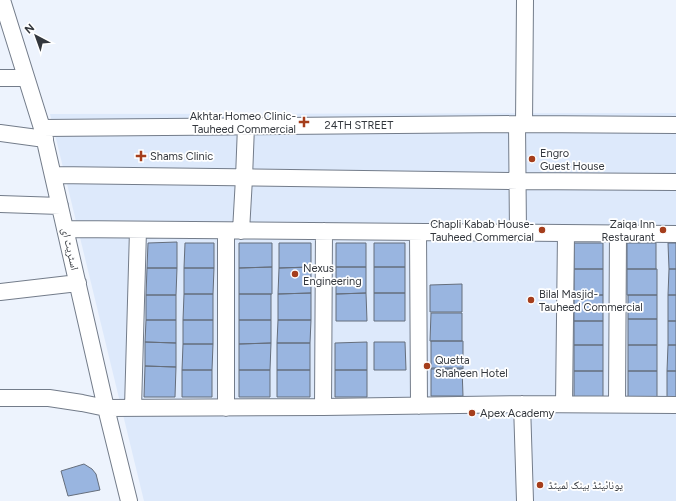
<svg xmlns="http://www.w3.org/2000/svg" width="676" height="501" viewBox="0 0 676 501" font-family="Figtree,'Noto Naskh Arabic',sans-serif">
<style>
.built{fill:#dde9fb}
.building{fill:#99b5e0;stroke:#656e7c}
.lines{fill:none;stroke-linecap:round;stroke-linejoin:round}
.minor-casing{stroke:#737c8a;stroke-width:18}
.minor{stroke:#fff;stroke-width:16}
.poi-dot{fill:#a53e1c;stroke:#fff;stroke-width:1.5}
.labels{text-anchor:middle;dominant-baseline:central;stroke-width:3.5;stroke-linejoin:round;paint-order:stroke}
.poi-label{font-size:11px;fill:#33373d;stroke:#fff;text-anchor:start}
.street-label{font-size:11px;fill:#33373d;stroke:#fff}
</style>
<rect width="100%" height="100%" fill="#edf3fd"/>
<path class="built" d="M676,113V501H144L50,114Z"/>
<path class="building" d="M177,242V268H147L148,243Z
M185,243H214V268H184Z
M239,243H272V267L239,268Z
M279,243H311V267L279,268Z
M336,243H366V267H336Z
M374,243H405V267H374Z
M574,243H603V269H574Z
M627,243H656V269H627Z
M668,243H676V269H669Z
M272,267V294H239V268Z
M311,267V293L278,294L279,268Z
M336,267H366V293L336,294Z
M374,267H405V293H374Z
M147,268H177L176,295H146Z
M184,268H214L213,294H184Z
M574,269H603V295H574Z
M627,269H657V295H627Z
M669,269H676V295H668Z
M462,284V312H430V285Z
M311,293V320H278V294Z
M366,293L367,321H336V294Z
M374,293H405V321H374Z
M184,294H213V320H183Z
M239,294H271V320H239Z
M146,295H176V320H146Z
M574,295H603V321H574Z
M628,295H657V319H628Z
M668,295H676V321H668Z
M431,313H462V341H430Z
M628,319H657V345H628Z
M146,320H176V343L145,342Z
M183,320H213V344H183Z
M239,320H271V343L239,344Z
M278,320H311L310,343H277Z
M574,321H603V345H574Z
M668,321H676V345H668Z
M431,341H463V369H431Z
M145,342L176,343V367L145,366Z
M367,342V370H335V343Z
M374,342H405L406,370H374Z
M271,343L270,370H239V344Z
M277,343H310V370H277Z
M183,344H213L212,370H182Z
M574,345H603V371H574Z
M628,345H657V371H628Z
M668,345H676V371H667Z
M145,366L176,367L175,397H144Z
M431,368H462L463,396H431Z
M182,370H212V397H182Z
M239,370H270V397H239Z
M277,370H310V397H277Z
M335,370H367V397H335Z
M574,371H603V397H574Z
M628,371H657V397H628Z
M667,371H676V397H667Z
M84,464L92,469L96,474L100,490L68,496L61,471Z"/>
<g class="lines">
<g class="minor-casing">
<path id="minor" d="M2,0L42,128L106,408L129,501
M0,78H26
M517,124L518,233
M524,124L525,0
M42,128L524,124L676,125
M0,133L45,139
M53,175L518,181L676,182
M0,204L60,206
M66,229L676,234
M241,231L244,178L246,126
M418,232L419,406
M0,292L78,283
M0,398H49L82,403L106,408L323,407L522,404L676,405
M522,404L525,501
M564,404L566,234
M617,404L618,234
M323,407L324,231
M133,408L138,230
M226,408V231"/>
</g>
<use href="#minor" class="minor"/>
</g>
<g class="poi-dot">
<path d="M302 116h4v4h4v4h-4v4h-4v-4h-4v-4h4z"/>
<path d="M139 150h4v4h4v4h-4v4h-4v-4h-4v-4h4z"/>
<circle cx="532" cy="159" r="4"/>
<circle cx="542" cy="230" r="4"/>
<circle cx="663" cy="230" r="4"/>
<circle cx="295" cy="274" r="4"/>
<circle cx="531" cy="300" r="4"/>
<circle cx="427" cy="366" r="4"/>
<circle cx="472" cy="413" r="4"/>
<circle cx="540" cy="485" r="4"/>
</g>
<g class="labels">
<g class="poi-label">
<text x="296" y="116" text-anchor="end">Akhtar Homeo Clinic-<tspan x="296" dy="13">Tauheed Commercial</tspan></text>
<text x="540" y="153">Engro<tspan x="540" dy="13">Guest House</tspan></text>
<text x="150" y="156">Shams Clinic</text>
<text x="534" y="224" text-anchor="end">Chapli Kabab House-<tspan x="534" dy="13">Tauheed Commercial</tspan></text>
<text x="655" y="224" text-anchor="end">Zaiqa Inn<tspan x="655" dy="13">Restaurant</tspan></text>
<text x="303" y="268">Nexus<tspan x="303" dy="13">Engineering</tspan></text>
<text x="539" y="294">Bilal Masjid-<tspan x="539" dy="13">Tauheed Commercial</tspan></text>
<text x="435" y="360">Quetta<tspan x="435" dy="13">Shaheen Hotel</tspan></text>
<text x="480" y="413">Apex Academy</text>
<text x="548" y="485">یونائیٹڈ بینک لمیٹڈ</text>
</g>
<g class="street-label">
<text x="359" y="125">24TH STREET</text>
<text transform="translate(70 249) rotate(77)">اسٹریٹ ای</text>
</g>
</g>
<g transform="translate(36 36) rotate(319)" stroke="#ffffff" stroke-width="3" paint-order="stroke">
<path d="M0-3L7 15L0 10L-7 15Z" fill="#33373d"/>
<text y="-6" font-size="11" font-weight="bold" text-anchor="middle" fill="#33373d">N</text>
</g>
</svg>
